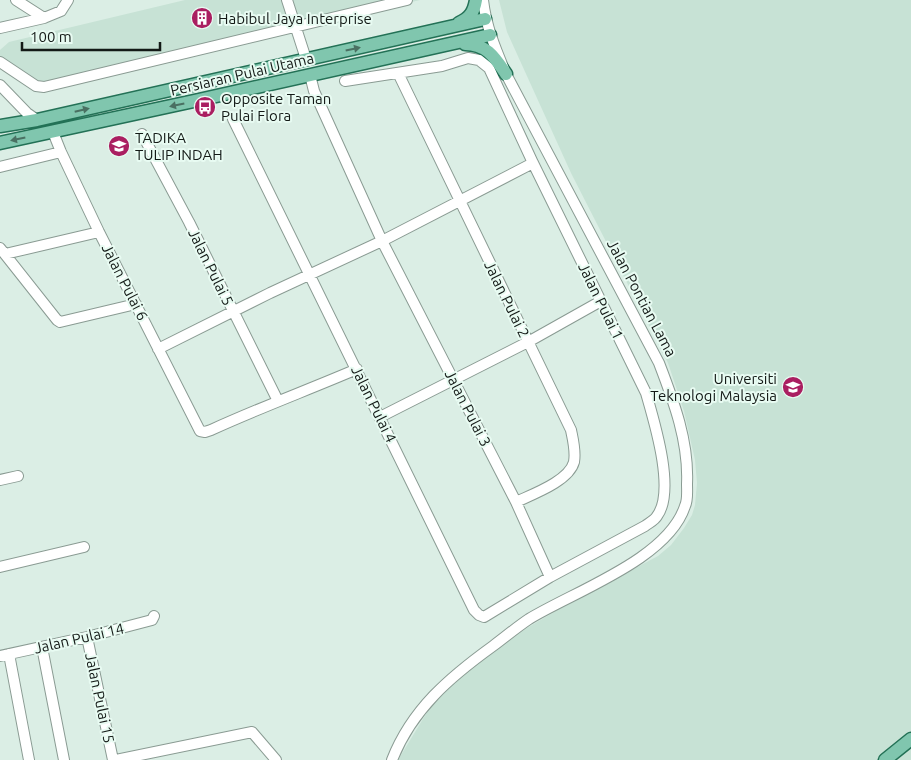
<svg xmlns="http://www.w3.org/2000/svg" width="911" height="760" viewBox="0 0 911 760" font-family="Ubuntu,sans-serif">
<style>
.built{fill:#c7e2d5}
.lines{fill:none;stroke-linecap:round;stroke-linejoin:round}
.minor-casing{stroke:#8a9b93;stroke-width:12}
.major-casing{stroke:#237156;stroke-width:15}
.minor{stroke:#fff;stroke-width:10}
.major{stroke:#80c6ae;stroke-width:12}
.oneway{fill:#4a7062}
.labels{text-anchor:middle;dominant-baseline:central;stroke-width:4;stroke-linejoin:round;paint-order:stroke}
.poi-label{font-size:15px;fill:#131916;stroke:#e8fbf2;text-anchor:start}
.street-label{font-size:15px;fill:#131916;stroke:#e8fbf2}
</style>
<rect width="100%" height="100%" fill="#dbeee5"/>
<path class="built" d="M185,0H420L45,91L0,67V50L9,42Z
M499,0H911V760H398L429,709L456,679L486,656L527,628L566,605L658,556L671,545L684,528L692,515L695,505L697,483L695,460L684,411L668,363L571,173L507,32Z"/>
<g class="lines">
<g class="minor-casing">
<path id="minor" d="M16,0L44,18
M287,0L306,59
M0,28L44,18L61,11L68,0
M0,62L36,86L44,87L407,0
M398,73L571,430C573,440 576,451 574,462C569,481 533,494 516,502
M310,75L314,91L382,241L516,502L550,577
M0,85L27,113L37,120
M233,119L474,610L479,615L484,617L550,577L645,526C649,523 655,520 657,516C676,491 654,421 646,393L533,163L489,68L479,60L468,58L442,66L345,81
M53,132L61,152L99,232L200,431L205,432L211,430C259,408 308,390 357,369
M142,134L189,222L278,401
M0,167L61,152
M0,248L57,320L60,322L136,304
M5,254L99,232
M158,349L270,293L382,241L533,163
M380,417L528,342L601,301
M0,480L18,476
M0,567L84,547
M87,637L113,760
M42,647L64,760
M9,654L29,760
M0,656L87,637L152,620L154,616
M116,760L252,732L276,760
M392,760C412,709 450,677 493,646C505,637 517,627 529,619C575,591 668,559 685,506C688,500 687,491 687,484C689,442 674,402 659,363L506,74C496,50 486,27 483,0"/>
</g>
<g class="major-casing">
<path id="major" d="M459,23C470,18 474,12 476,0
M465,44C487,44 495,58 506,74
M0,126L37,120L485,19
M0,143L194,101L490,35
M885,760L911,739"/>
</g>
<use href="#minor" class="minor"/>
<use href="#major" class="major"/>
</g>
<defs><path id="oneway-solid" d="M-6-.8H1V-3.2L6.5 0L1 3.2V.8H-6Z" transform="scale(1.25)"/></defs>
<g class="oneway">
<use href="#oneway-solid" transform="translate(353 49) rotate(-12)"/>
<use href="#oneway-solid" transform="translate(177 105) rotate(168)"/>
<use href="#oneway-solid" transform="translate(82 110) rotate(-13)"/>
<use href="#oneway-solid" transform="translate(18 139) rotate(168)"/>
</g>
<defs>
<g id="building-disc" transform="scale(1.125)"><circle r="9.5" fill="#aa1e61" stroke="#e8fbf2"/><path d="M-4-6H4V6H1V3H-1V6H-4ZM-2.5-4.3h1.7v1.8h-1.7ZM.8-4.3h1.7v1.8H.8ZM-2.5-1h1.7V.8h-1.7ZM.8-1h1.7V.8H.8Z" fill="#fff"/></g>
<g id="bus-disc" transform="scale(1.125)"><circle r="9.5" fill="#aa1e61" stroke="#e8fbf2"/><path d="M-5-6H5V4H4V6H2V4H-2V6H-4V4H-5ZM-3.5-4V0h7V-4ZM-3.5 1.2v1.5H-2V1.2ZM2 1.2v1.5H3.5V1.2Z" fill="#fff"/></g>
<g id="school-disc" transform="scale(1.125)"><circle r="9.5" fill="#aa1e61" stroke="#e8fbf2"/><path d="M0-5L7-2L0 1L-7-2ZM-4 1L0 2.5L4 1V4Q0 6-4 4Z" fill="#fff"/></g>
<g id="university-disc" transform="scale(1.125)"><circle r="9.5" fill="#aa1e61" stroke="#e8fbf2"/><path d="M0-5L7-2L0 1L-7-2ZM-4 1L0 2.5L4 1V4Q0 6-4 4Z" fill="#fff"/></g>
</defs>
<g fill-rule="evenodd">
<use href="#building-disc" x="202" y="18"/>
<use href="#bus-disc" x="205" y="107"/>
<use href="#school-disc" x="119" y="146"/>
<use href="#university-disc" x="793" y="387"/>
</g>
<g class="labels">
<g class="poi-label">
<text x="218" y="18">Habibul Jaya Interprise</text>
<text x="221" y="98">Opposite Taman<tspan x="221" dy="17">Pulai Flora</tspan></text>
<text x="135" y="137">TADIKA<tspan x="135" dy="17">TULIP INDAH</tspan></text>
<text x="777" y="378" text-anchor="end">Universiti<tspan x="777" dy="17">Teknologi Malaysia</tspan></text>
</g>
<g class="street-label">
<text transform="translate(242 74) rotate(-13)">Persiaran Pulai Utama</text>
<text transform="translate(211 267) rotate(64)">Jalan Pulai 5</text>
<text transform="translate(125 282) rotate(63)">Jalan Pulai 6</text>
<text transform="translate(642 298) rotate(62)">Jalan Pontian Lama</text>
<text transform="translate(507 299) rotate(64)">Jalan Pulai 2</text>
<text transform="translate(601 301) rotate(64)">Jalan Pulai 1</text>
<text transform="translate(374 404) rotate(64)">Jalan Pulai 4</text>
<text transform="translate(468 408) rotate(63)">Jalan Pulai 3</text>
<text transform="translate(79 638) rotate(-13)">Jalan Pulai 14</text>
<text transform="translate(100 698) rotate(78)">Jalan Pulai 15</text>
</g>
</g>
<path d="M22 42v8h138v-8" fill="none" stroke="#131916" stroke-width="2.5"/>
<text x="30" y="42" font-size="15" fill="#131916" stroke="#e8fbf2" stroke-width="4" paint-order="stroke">100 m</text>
</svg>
